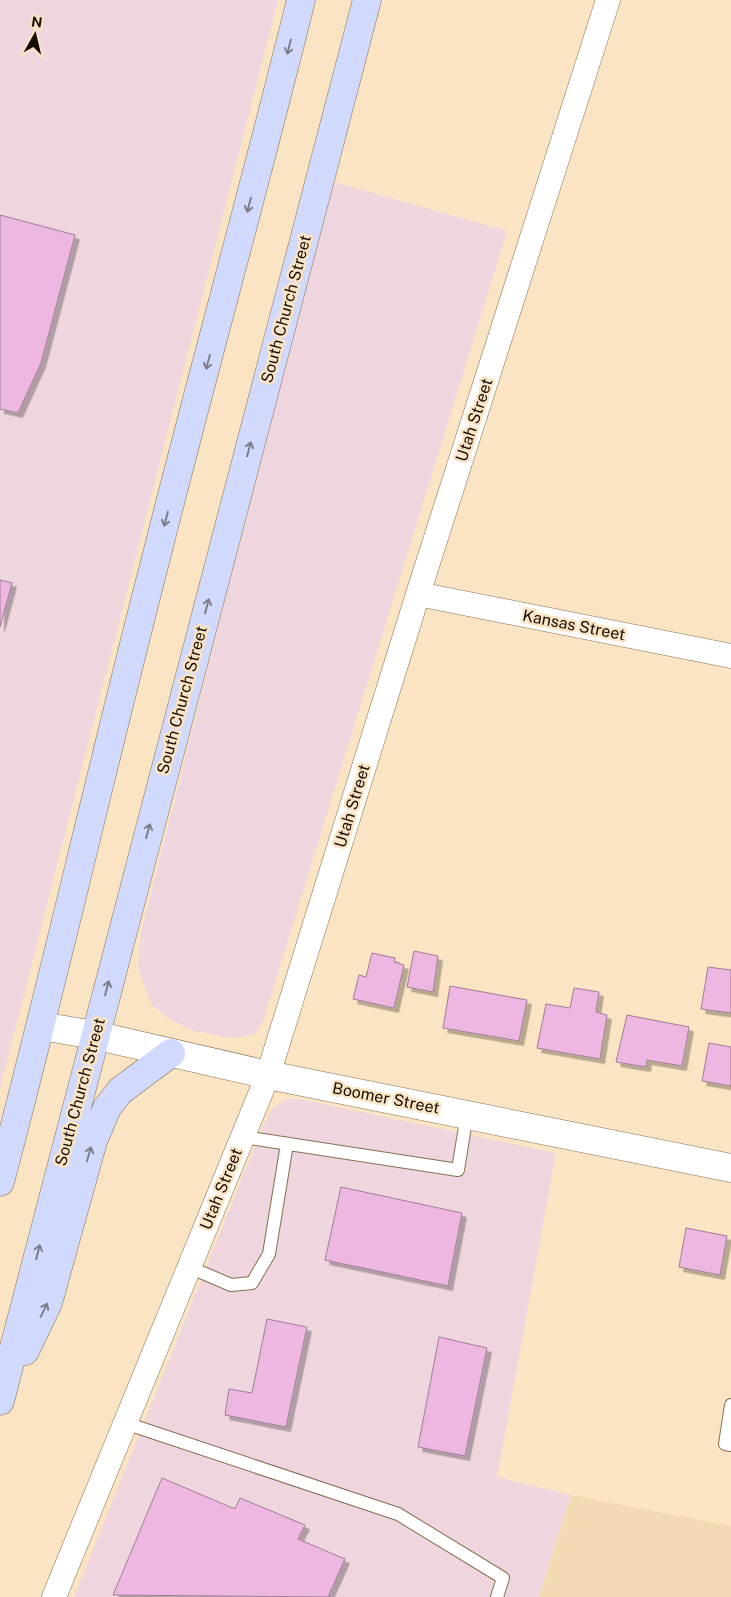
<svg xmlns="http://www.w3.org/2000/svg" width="731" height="1597" viewBox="0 0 731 1597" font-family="'Public Sans',sans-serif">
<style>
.commercial{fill:#efd6de}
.built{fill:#f4dab2}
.building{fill:#eeb7e1;stroke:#9c7e95;filter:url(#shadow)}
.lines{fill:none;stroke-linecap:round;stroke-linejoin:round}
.service-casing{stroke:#836f51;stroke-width:14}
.minor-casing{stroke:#836f51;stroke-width:25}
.tertiary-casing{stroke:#836f51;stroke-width:29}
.secondary-casing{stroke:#836f51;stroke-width:29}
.service{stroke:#fff;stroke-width:12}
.minor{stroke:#fff;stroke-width:24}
.tertiary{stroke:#fff;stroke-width:28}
.secondary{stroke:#d1dafc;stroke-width:28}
.oneway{stroke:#7d7e8c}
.labels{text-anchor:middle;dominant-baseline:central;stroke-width:5;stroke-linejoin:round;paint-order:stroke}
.street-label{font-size:16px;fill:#160e04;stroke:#fae4c3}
</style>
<defs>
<filter id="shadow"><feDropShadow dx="4.5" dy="4.5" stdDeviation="0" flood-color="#0004"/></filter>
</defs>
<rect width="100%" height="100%" fill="#fae4c3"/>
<path class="commercial" d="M0,0H278L0,1088Z
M334,182L507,231L264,1018L256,1033L244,1037L230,1038L190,1030L168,1018L152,1005L138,969L139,950L142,929L223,608Z
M287,1099L304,1100L556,1153L497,1477L571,1495L539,1597H74L263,1126L273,1108Z"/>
<path class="built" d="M571,1495L731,1526V1597H539Z"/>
<path class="building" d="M0,215L75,235L41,363L18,413L0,409Z
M0,580L12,583L0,627Z
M414,951L438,956L433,992L407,987Z
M372,953L395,958L394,962L404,965L394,1008L353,999L359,975L366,977Z
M708,967L731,970V1013L701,1009Z
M450,986L527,1000L519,1041L443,1028Z
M574,988L599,992L596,1012L607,1015L600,1059L537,1048L546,1004L570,1008Z
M627,1015L689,1027L682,1066L647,1060L646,1067L616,1062Z
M709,1043L731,1047V1086L702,1081Z
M341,1187L462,1213L448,1286L325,1260Z
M686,1228L727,1236L720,1275L679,1267Z
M267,1319L307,1327L286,1427L225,1415L229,1389L252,1393Z
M439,1337L487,1348L465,1456L418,1447Z
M162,1478L235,1509L240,1498L305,1525L298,1539L345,1559L328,1597L113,1595Z"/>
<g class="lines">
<g class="service-casing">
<path id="service" d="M243,1137L458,1170L467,1114
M189,1267L231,1285L252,1283L269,1254L287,1144
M731,1405L725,1444L731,1445
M125,1423L398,1514L503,1578L497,1597"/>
</g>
<g class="minor-casing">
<path id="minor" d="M418,594L731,656
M54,1597L268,1075L418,594L608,0"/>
</g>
<g class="tertiary-casing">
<path id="tertiary" d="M41,1026L94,1035L268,1075L731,1168"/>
</g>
<g class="secondary-casing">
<path id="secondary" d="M0,1182C55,975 102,766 156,558C203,371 255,186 301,0
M25,1351L48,1303L93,1141L107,1108L120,1091L171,1053
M0,1401L367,0"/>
</g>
<use href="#service" class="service"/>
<use href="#minor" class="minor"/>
<use href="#tertiary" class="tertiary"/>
<use href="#secondary" class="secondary"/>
</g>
<defs><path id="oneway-shaft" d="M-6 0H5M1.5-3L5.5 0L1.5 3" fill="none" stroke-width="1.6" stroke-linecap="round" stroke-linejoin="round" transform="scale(1.25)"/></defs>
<g class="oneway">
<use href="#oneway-shaft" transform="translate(289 47) rotate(104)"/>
<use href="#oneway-shaft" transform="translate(249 205) rotate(105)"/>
<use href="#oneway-shaft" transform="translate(208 362) rotate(105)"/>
<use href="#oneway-shaft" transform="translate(249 449) rotate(-75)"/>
<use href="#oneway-shaft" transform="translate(166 519) rotate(105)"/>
<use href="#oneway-shaft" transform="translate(207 606) rotate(-75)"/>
<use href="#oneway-shaft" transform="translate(148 831) rotate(-75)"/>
<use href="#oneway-shaft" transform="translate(107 988) rotate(-75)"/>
<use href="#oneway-shaft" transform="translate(89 1154) rotate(-74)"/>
<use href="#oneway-shaft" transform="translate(38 1252) rotate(-76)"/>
<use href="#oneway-shaft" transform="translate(44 1310) rotate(-64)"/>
</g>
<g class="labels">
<g class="street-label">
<text transform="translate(286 309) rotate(-75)">South Church Street</text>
<text transform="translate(474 420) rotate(-72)">Utah Street</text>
<text transform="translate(574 625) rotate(11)">Kansas Street</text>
<text transform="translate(182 700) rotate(-75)">South Church Street</text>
<text transform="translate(352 806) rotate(-73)">Utah Street</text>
<text transform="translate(80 1092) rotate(-75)">South Church Street</text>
<text transform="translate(386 1098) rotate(11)">Boomer Street</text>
<text transform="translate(221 1189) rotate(-68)">Utah Street</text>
</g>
</g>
<g transform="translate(35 35) rotate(8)" stroke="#fae4c3" stroke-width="4" paint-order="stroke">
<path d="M0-4L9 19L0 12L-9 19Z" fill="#160e04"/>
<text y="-8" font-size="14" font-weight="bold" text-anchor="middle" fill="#160e04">N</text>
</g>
</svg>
